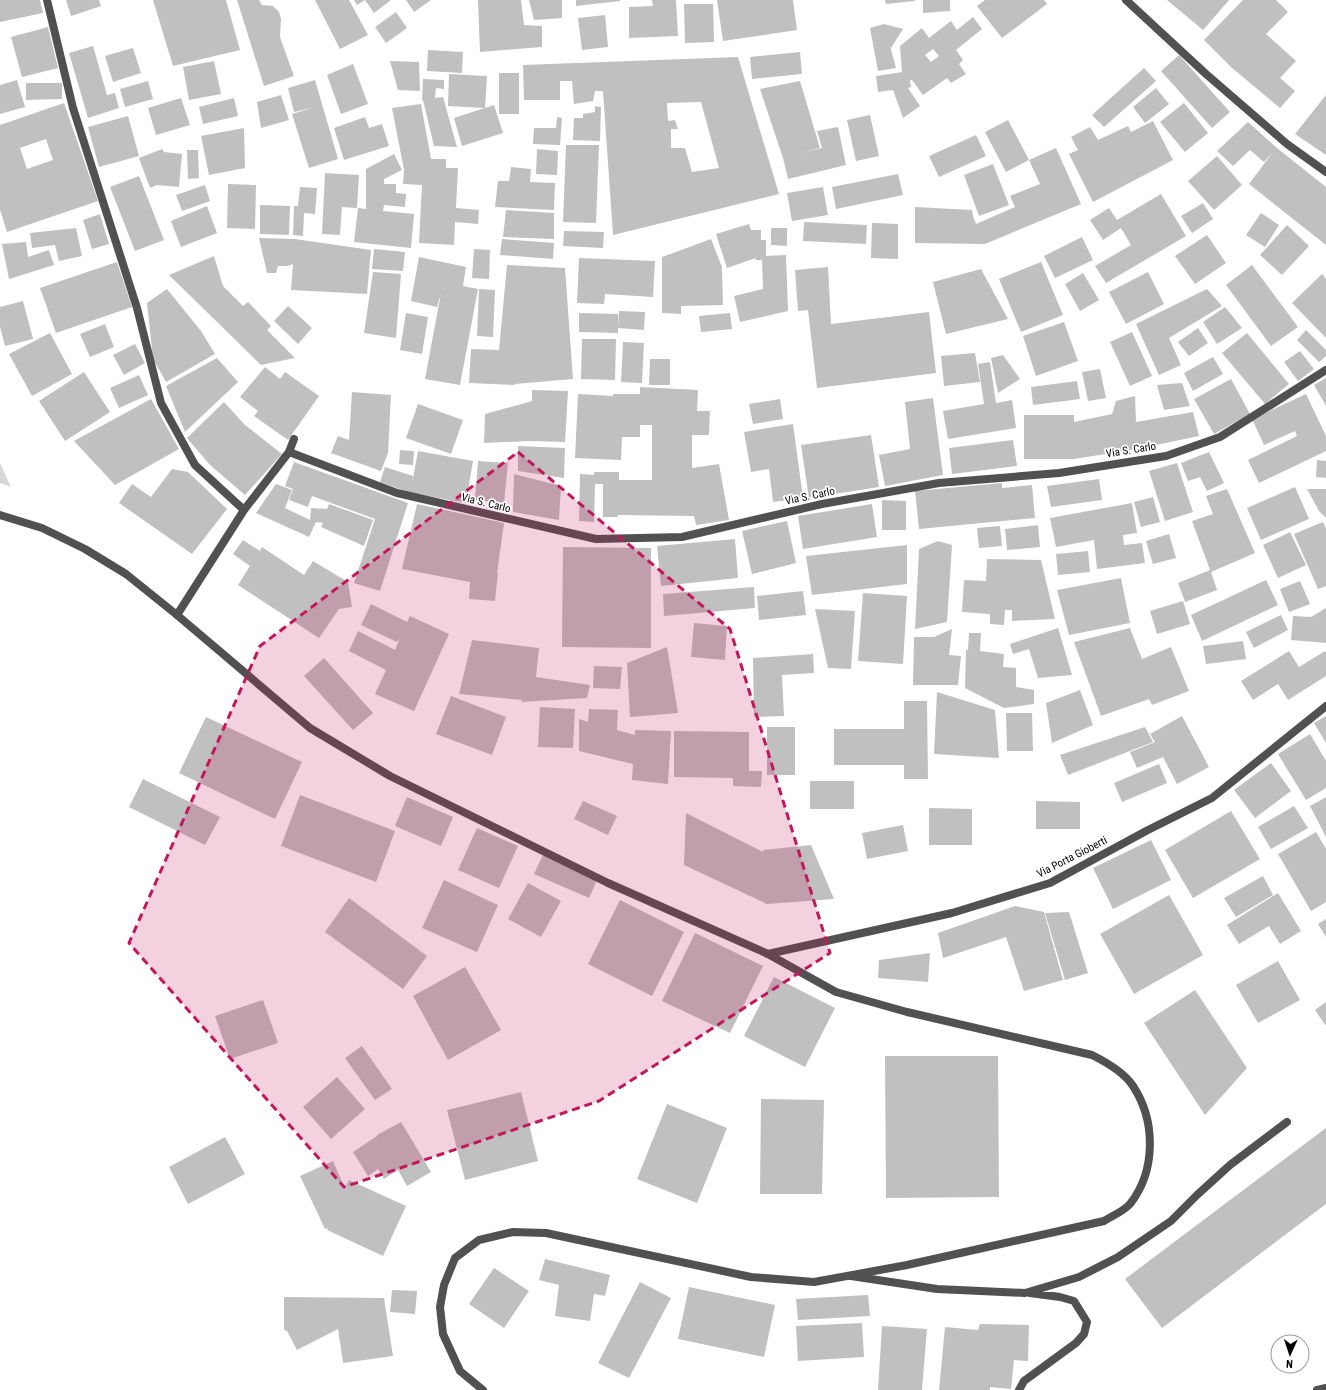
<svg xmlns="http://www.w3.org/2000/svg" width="1326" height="1390" viewBox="0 0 1326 1390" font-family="'Roboto Condensed',sans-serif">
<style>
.green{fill:#d8d8d8}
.building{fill:#c0c0c0;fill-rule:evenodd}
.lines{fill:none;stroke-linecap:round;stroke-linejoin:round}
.minor{stroke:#515151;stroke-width:8}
.tertiary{stroke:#515151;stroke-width:8}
.marked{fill:#c2185b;fill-opacity:0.2;stroke:#c2185b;stroke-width:3;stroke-dasharray:8 5;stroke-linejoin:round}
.labels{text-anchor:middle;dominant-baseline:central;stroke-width:3.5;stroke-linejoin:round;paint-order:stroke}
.street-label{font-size:11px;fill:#000;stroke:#fff}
</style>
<rect width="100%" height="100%" fill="#fff"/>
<path class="green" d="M0,463L11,487L0,483Z"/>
<path class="building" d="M0,0H40L43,13L0,22Z
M66,0H99L101,6L71,16Z
M153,0H226L240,50L173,66Z
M237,0H259L262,5L273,6L279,12L281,19L280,37L294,76L264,86Z
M315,0H349L368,35L340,49Z
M354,0H391L374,13L365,0L357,5Z
M406,0H431L414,12Z
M478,0H521L524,25L542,26V47L480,52Z
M529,0H562V18L534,20Z
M576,0H620V1L576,6Z
M652,0H676L678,36L629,38V7L653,6Z
M717,0H793L797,30L723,41Z
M885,0H915V1L886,4Z
M923,0H950V11L923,13Z
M985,0H1044L1047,4L1002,38L977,6Z
M1167,0H1229L1203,30Z
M1243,0H1276L1288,12L1266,34L1296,61L1280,78L1295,91L1280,108L1232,68L1204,40Z
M684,4H713L714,42L685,43Z
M396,12L407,28L386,43L375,27Z
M605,15L608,47L582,50L578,18Z
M973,17L982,29L956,50L963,60L959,64L966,74L951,83L947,78L923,95L912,80H910L911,87L908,88L920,106L903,118L893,90L878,92L876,76L902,72L900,46L922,28L929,38L951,21L957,30ZM933,49L939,56L931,62L925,55Z
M884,24L903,29L891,48L890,46L896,68L878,71L870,28Z
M48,27L58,68L22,77L11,37Z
M93,46L107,95L115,93L119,108L88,118L69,53Z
M133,48L141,73L113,82L105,56Z
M428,50L463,52L462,73L427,71Z
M800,52L802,74L752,79L750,57Z
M1179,55L1230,112L1212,128L1161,71Z
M738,57L779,194L613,235L603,91H595L593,101L574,104L572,81H560V100H524L523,65ZM701,102L719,168L692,172L685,148H671V129H678L675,120L668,121L667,103Z
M214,61L221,94L189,100L183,67Z
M390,61L419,62L420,91L398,90Z
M353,64L368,104L341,114L327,75Z
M1144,68L1156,81L1104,127L1092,115Z
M499,73H519V114H499Z
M449,74L487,76L485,108L448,106Z
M423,79L444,80V89L436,88L435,98L443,97L457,147L434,146L423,100H422Z
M17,80L25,107L0,114V85Z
M315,80L338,159L309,168L292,114L312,108L294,112L288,88Z
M148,81L153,99L125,107L120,89Z
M800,81L820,148L802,153L822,148L817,131L838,127L846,165L788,179L783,158L760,89Z
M26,83H62V99L26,100Z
M1156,88L1169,104L1145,123L1133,107Z
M281,95L289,120L261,128L257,102Z
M1326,95V155L1295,134Z
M181,98L190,125L156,135L148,108Z
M234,98L238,116L203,124L199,107Z
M64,103L98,201L7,232L0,210V125ZM46,139L53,160L27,169L20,148Z
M1184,103L1208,133L1185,152L1160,122Z
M421,104L431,159H446V168H458L456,208L479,210L478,224L455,222L454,245L419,243L422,185L403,184L404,170L392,108Z
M494,105L503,133L462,146L454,118Z
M595,106L601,107L600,141L573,140L574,118H583V114L595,112Z
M870,115L879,156L856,161L847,120Z
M128,116L139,156L99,167L88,127Z
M365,117L369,128L382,124L389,146L344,160L334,128Z
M557,117L562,118L560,145L533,144L534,128H556Z
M1008,120L1029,160L1006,172L985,132Z
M1153,121L1173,160L1093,202L1069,154L1078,150L1071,137L1090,127L1098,140L1128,126L1131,132Z
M1248,122L1277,148L1326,187V245L1249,184L1273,152L1264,162L1250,150L1233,166L1217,151Z
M244,128L245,168L209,175L201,136Z
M976,135L986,156L939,177L929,156Z
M566,145H599L596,223L563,222Z
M1056,148L1081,204L985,244L915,243V207L972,210L973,216L976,224L1015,207L1010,196L1040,184L1029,160Z
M162,149L164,152L182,154L179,187L157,185L150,188L139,158Z
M537,149L558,151L557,175L536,174Z
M187,150H198L199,178L188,179Z
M394,154L402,170L384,179V184H396V193L406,194L405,207L384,205L383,211L414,214L411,248L354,242L358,208L366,209V169Z
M1217,156L1242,185L1214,210L1188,181Z
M993,164L1009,205L979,216L964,175Z
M511,167L531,169L530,182L555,183L554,210L495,207L498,181H509Z
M325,173L359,175L357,208L342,207L340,235L322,234Z
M898,174L903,195L836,209L832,187Z
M139,176L164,240L135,251L110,187Z
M228,184L256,185L255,229L227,228Z
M205,185L210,201L182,211L176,195Z
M300,187L317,188L315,214L304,213L303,236L293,235L294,206H298Z
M823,187L828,215L792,221L787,193Z
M1161,194L1186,236L1106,283L1095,266L1131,245L1121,228L1103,240L1090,220L1109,208L1117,220Z
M1203,203L1213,219L1192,233L1181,216Z
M260,205L290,206L289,235L260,234Z
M207,206L217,233L181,247L171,221Z
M506,210L554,213V239L503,237Z
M1261,213L1279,225L1265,247L1246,235Z
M100,214L109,244L92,249L83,220Z
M804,222L867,225L866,244L803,241Z
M872,223L898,224V259L871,258Z
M749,224L751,230H761V240H766V256L786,255L788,311L740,322L734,296L763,289L762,260H755L756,258L727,268L716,234Z
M1287,225L1309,246L1282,275L1260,255Z
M76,228L82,256L59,261L55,245L32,248L30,233Z
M771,228H787V246L771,245Z
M564,231L604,232L603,248L563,246Z
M1207,235L1226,263L1195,284L1175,256Z
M1082,237L1093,260L1055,278L1044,256Z
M259,238L295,239L371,250L367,294L291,290L293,264L288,266H278L276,273H267Z
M502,239L554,243L553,259L500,255Z
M711,239L722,267L723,305L681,306V314L662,313V257Z
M26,242L28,257L49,250L54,265L9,279L2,244Z
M374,249L405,252L403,271L372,269Z
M474,249L490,250L489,279L472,278Z
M214,256L223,286L243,306L248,302L271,326L267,330L295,358L261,365L169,275Z
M419,257L466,267L463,286L478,289L460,385L425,379L441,293L437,307L411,301Z
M579,258L655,261L653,297L605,294L604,304L577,303Z
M117,262L132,307L56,333L40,288Z
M1041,262L1063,315L1021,332L999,279Z
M507,265L565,268L573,379L515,384V385L469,383L471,349L499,350Z
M1252,265L1298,327L1271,346L1226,285Z
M828,267L831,324L929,312L936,373L817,388L808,310L798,311L795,270Z
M981,269L1008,319L946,334L933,282Z
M373,272L401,274L396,338L364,333Z
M1148,272L1164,304L1126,324L1109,292Z
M1083,273L1099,300L1080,311L1065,284Z
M1322,274L1326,279V338L1292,303Z
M167,289L201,331L215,354L166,382L153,359L147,303Z
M479,289L495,290L493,337L477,336Z
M1207,289L1222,306L1169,338L1181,365L1159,375L1136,324Z
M23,301L33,339L5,346L0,327V307Z
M288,306L312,328L298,344L274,321Z
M1225,307L1242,328L1217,344L1203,322Z
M619,311L645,312L644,330L618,328Z
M406,313L428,317L422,354L400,350Z
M579,313L618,314V333L579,332Z
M730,313L732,329L701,332L699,316Z
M1064,322L1078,361L1036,376L1023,336Z
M105,324L114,347L90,357L80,334Z
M1198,328L1208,343L1189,356L1178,342Z
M1306,330L1326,350V356L1319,362L1297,340Z
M1132,332L1152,376L1130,386L1110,342Z
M50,333L72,374L32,396L9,354Z
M1247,333L1289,384L1265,404L1222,353Z
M582,339H616L615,380L581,379Z
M623,342L644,343L642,383L621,382Z
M135,344L145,363L124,375L113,355Z
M1300,351L1314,369L1298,381L1284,362Z
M975,353L980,382L944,386L941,356Z
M1003,355L1020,379L998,393L991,358Z
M1213,357L1223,374L1193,391L1184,373Z
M217,358L238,382L185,432L166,386Z
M650,359H670V385H649Z
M990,362L996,403L1012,400L1016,428L948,439L943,411L984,404L978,364Z
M265,367L280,379L285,372L319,396L288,440L254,416L258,411L240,397Z
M1100,369L1106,398L1088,401L1082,372Z
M84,372L110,412L65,441L39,401Z
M139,375L148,395L119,408L110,388Z
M1326,378V406L1314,385Z
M1231,379L1250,414L1214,434L1194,399Z
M1077,381L1080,399L1033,405L1031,387Z
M1182,383L1190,406L1164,410L1157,385Z
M640,387L698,390L697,411H710L709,435H692V468L719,464L729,520L696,525L694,516L618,515V517H603V484H595L594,522L579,521L580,474L594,475V472H619V480H652V425H640V437H622L621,460L575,458L578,394L613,396V394H640Z
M532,390L568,391L565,442L530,441L484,443L485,414L532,401Z
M352,392L391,395L388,453L381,471L331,453L338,436L349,440Z
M1306,394L1326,436V451L1259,483L1248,460L1297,436L1295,431L1264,445L1252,419Z
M1135,396L1136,422L1193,412L1199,436L1137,449L1074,459H1024V415H1074V422L1112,414L1116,401Z
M933,398L943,475L885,486L879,455L910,449L905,402Z
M151,399L179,449L115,485L74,441Z
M780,399L783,419L753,424L749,404Z
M224,402L245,425L282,454L245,495L210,465L187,438Z
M418,404L463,420L451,454L406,438Z
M793,424L803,498L773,502L769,469L751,472L744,432Z
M871,435L879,487L809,498L801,445Z
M1013,440L1017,466L952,474L949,448Z
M518,446L565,448L564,478L518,471Z
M400,450L414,451L413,465L399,464Z
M418,451L473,461L466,503L411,493L380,482L385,467L413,476L412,484Z
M1209,452L1224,483L1207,491L1200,477L1188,481L1181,463Z
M1317,460L1326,461V478L1316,477Z
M478,461L508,463L504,503L475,500Z
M294,462L408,503L380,591L354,583L375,519L312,496L308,507L289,500L293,489L285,486Z
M1177,463L1193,512L1165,521L1149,471Z
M172,469L188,472L227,509L192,554L119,503L132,484L151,497Z
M514,474L561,486L559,520L513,512Z
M1099,479L1102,500L1051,507L1047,486Z
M1002,483V488L1032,485L1035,518L919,529L915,491Z
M276,484L292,490L285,508L310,520L311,508L327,509L329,504L373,520L364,546L321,527L323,523L316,522L309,537L256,513Z
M1295,487L1309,519L1261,540L1247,508Z
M1227,489L1255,553L1211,572L1217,590L1185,602L1178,583L1210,570L1192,521L1213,514L1206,496Z
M1307,489H1326V518L1319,511Z
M1153,497L1160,522L1141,527L1134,502Z
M882,500L906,501V530H882Z
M1132,503L1137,533L1123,535L1124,545L1142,543L1145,563L1097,569L1094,540L1056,547L1050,518Z
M417,504L504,523L497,573H498L495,601L469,599L470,582L402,569Z
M872,504L877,537L803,549L798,516Z
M787,521L796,563L752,574L742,531Z
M1323,522L1326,529V586L1318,589L1294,534Z
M1038,525L1040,547L1007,550L1005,529Z
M1000,526L1002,546L979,548L977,528Z
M1290,532L1306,565L1278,578L1263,545Z
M1169,534L1176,558L1153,564L1146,541Z
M735,539L738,578L661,586L657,546Z
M243,540L260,551L262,547L304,575L313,561L348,582L352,607L339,609L319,638L238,585L250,566L233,554Z
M938,541L952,545L947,622L915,629L919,549Z
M907,545V584L812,595L806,556Z
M563,547L651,548V648L562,647Z
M1088,551L1090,572L1058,575L1056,554Z
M987,559L1041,560L1055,619L1012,621V610H1005L1004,625L990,624V614L962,612L964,580L986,581Z
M1121,578L1130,623L1069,635L1057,590Z
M1266,580L1278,605L1202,641L1191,615Z
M1300,581L1310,604L1289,612L1280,589Z
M754,587L755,608L664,616L663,594Z
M803,591L806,615L759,620L757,596Z
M863,593L907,596L903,664L858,661Z
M1183,601L1190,624L1157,634L1150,611Z
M371,604L407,622L410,616L449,634L414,711L375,694L386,670L349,651L358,631L395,650L400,638L397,642L361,625Z
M1326,608V643L1291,640L1293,616L1311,617Z
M815,609L855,611L851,669L828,668Z
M1281,615L1288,630L1254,648L1246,632Z
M694,623L727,626L725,660L691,657Z
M1058,628L1072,675L1038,678L1029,649L1013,654L1010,644Z
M1130,628L1142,659L1171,647L1189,691L1152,705L1149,699L1101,716L1074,642Z
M952,629L949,655L961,656L958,685H913L914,637H934Z
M969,633H981L980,651L1004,654L1003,667L1016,668V687L1034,690V704L1004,708L965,688L966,650H968Z
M472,640L539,648L536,677L590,685L587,698L521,702L522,700L459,694Z
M1243,641L1246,659L1206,664L1203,646Z
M667,647L678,713L630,717L627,663Z
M1289,651L1299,667L1325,651L1326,653V676L1288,700L1278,684L1253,700L1241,681Z
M813,654L814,673L782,675L784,716L754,717L753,658Z
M324,658L373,713L353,730L304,676Z
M594,666L622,667L620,689L593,688Z
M1080,690L1093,725L1052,743L1046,703Z
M937,692L995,710L999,758L934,754Z
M451,696L506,717L492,755L436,734Z
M904,701H927L928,779H904V765H834V729H904Z
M540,707L575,709L573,748L538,747Z
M589,709L618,710L617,730L635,735V730L671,731L668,784L632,780L633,764L579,751V719L588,722Z
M1006,713H1032L1033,751H1007Z
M1182,716L1209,767L1177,784L1163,757L1137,768L1130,752L1155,742L1150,734Z
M1326,716V743L1314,723Z
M206,717L302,762L275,819L179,773Z
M767,727H795V775H767Z
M1145,727L1153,742L1068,775L1060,755Z
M674,731L749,732V771H762L761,787L733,786V778L674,777Z
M1310,734L1326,761V788L1306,800L1278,754Z
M1271,763L1291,791L1255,818L1234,790Z
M1159,764L1167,783L1122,802L1114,783Z
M143,779L220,817L205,845L129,807Z
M810,781H854V809H810Z
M300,795L395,831L376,882L281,846Z
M407,797L453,817L441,846L395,826Z
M1326,797V837L1310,806Z
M583,801L617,816L608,835L574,819Z
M1036,801L1080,802V829H1036Z
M1294,806L1308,828L1271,849L1258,827Z
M929,808L972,809V845H929Z
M1231,811L1260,859L1193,898L1165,850Z
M686,813L763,852V850L811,845L834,899L767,904L684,865Z
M903,825L908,851L867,859L862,833Z
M477,828L518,846L499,888L458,870Z
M1316,832L1326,849V902L1311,911L1278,854Z
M1151,840L1171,880L1113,909L1093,868Z
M543,855L597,880L589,898L534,874Z
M1263,876L1273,895L1236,917L1224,898Z
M444,880L498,905L477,952L422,928Z
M528,883L561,901L541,937L508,919Z
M1278,893L1301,931L1280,944L1269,926L1239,944L1227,925Z
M1169,895L1203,955L1134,994L1100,934Z
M349,898L427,956L403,989L325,932Z
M620,900L684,932L652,996L588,964Z
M1015,906L1044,912L1063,980L1024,991L1006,937L943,958L938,933Z
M1069,912L1088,973L1065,980L1045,913Z
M1326,919V937L1318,924Z
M695,933L763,966L730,1033L662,1001Z
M930,953L928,982L878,978L879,960Z
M1278,961L1300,1000L1258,1023L1236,985Z
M465,967L501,1030L448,1060L413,996Z
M774,977L835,1008L805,1067L744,1036Z
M1195,990L1247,1068L1205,1115L1144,1023Z
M263,1000L278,1043L230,1059L215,1016Z
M1326,1002V1026L1315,1010Z
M362,1046L392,1089L375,1100L345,1058Z
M885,1056H998L999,1197L886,1198Z
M337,1077L365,1109L331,1139L303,1107Z
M521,1092L538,1161L465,1180L447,1110Z
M761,1099L824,1100L822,1194H760Z
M667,1104L727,1128L697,1203L637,1179Z
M401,1122L431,1172L407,1186L398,1170L384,1179L378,1169L368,1176L353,1152L377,1136V1135Z
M1326,1128V1204L1162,1328L1125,1279Z
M225,1137L245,1174L188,1204L169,1167Z
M333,1161L345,1189L349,1180L406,1206L383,1256L327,1230L328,1228L325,1229L300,1176Z
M545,1259L610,1275L605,1296L594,1294L590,1321L555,1316L559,1285L539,1280Z
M494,1268L529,1291L504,1328L469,1304Z
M640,1282L671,1298L629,1378L598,1363Z
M689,1287L775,1305L764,1357L678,1339Z
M392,1290L417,1291L415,1314L390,1312Z
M868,1295L870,1316L798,1320L796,1299Z
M284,1297L384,1298L393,1356L343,1363L338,1329L297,1350L287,1331L284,1330Z
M862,1323L864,1357L798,1361L796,1326Z
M980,1324L1029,1325L1028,1361L1014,1360L1011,1389L990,1387V1390H939L945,1327L978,1330Z
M882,1326L927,1329L922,1390H878Z"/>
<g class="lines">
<path class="minor" d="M47,0L73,108L137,308L161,403L195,465L244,510
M1126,0L1206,74L1287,144L1326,172
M289,452L397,493L596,539L682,537L822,504L939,483L1059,473L1166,456L1220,437L1326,370
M177,615L244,510L289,452L294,439
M768,954L952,913L1050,883L1148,830L1212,798L1326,706
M851,1276L937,1289L1025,1293L1079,1277L1118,1257L1171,1221L1197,1195L1230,1165L1287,1122
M1019,1390L1024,1381L1076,1343L1084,1334L1087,1322L1074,1301L1060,1297L1030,1293
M1317,1390L1326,1388"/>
<path class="tertiary" d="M0,515L42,528L85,549L126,574L177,615L310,728L390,776L608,883L768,954L836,992L907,1012L1092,1055C1106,1062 1124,1072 1133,1086C1156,1121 1156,1171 1130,1204C1124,1211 1112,1216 1104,1221L907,1265L814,1282L751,1277L546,1233L513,1232L479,1240L455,1258L444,1285L440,1307L443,1334L460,1371L483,1390"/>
</g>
<path class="marked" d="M518,452L730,629L830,953L599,1101L344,1187L129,943L260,646Z"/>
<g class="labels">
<g class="street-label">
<text transform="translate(1131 450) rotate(-9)">Via S. Carlo</text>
<text transform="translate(810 496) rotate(-12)">Via S. Carlo</text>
<text transform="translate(486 503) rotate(14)">Via S. Carlo</text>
<text transform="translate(1072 857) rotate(-27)">Via Porta Gioberti</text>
</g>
</g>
<g transform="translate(1290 1354) rotate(183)"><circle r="19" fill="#ffffff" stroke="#999999"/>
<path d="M0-3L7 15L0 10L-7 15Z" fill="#000000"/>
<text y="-6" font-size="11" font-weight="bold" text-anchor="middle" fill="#000000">N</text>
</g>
</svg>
